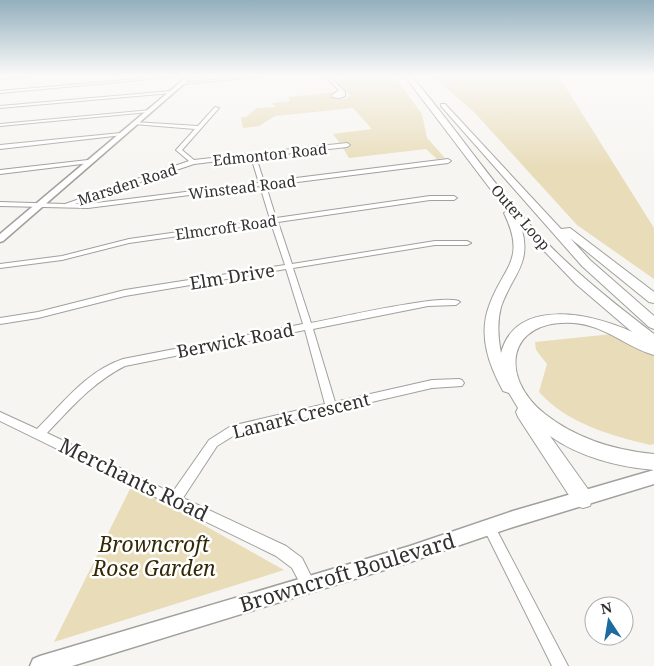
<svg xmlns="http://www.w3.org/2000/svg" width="654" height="666" viewBox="0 0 654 666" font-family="'Noto Serif',serif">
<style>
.green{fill:#e8dcb9}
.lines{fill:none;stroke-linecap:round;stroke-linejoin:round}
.minor-casing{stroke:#a1a09c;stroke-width:2}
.major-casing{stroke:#a1a09c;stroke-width:3}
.highway-casing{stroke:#a1a09c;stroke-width:2}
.minor{fill:#fff;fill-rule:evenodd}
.major{fill:#fff;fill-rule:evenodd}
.highway{fill:#fff;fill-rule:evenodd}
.labels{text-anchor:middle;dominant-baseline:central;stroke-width:5;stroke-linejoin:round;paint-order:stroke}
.far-street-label{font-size:15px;fill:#323130;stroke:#fff}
.street-label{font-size:18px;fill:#323130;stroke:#fff}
.near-street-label{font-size:21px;fill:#323130;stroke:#fff}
.near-park-label{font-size:21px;font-style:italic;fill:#342905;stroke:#fff}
</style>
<rect width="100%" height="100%" fill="#f6f5f1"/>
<path class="green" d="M393,75L422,114L427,138L445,158L437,159L426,149L349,158L343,148L348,147L345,142L340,143L333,134L372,129L353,108L275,116L259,126L243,128L241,117H246L257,108L275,107L272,103L290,101L288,97L337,92L330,96L337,99L347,98L350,95L336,80Z
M431,75H558L654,228V279L577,225L474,112Z
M612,334L654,356V444L650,445C610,435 568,424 539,392L547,364L536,350L535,342Z
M132,485L284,570L54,642Z"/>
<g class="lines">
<g class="minor-casing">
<path id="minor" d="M32,75H45L0,79V77Z
M183,75H193L0,93V91Z
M266,75H277L182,84L180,83Z
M324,75H328L345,92V96L339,98L332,97V95L339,90Z
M172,91L171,93L0,108V106Z
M215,107L219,108L182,150L194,160L347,143L350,145L347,147L256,157L264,182L448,159L451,161L448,163L266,186L276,218L430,196H454L457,198L454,200H430L278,222L292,264L435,241H467L471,243L467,245H435L293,268L311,323C333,319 448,292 460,302L456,305L428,306L313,329L335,402L432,380L459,379L462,380L464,383L462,386L432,388L238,433L217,446L183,498L286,546L302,558L315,584L313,589L308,591L303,589L292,568L276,556L0,421V412L37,429C63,403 87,371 123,359L303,324L286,269L125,296L38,318L0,324V318L38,312L125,290L285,265L271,223L129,243L62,260L0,268V264L62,256L129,239L270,219L260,186L88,208L0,206V202L65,204L189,161L176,150L195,129L134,124L132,123L134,122L198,126ZM251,157L259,183L88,204H75L194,164ZM305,330L325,404L231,426L209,440L172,493L47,433C71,408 93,382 125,366Z
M151,110L149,112L0,126V124Z
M121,133L123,134V135L0,149V145Z
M88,160L90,161V163L0,174V170Z
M489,521L493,523L568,666H552L485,531L483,527L485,523Z"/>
</g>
<g class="major-casing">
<path id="major" d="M189,75H194L3,241L0,242V234Z
M654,470V484L513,527L410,562L72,666H30L33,659L40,656L410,546L513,511Z"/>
</g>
<g class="highway-casing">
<path id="highway" d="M404,75H410L423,90C460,135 493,183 532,227C568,267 611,301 654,334V355C626,347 605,325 573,323C507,319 498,377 545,414C577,439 614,450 654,454V470C619,467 579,457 550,436L590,492L592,499L590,506L583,508L576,506L518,417L516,412L518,408L509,393L503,391C489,365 478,336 489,306C503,266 527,261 504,213L507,211ZM521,227L576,284L632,332C594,314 516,296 501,353C498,338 497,322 501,307C511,276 533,264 521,227Z
M441,104H445L561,229L570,228L654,292V303L649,302L570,238L590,260L654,316V329L649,327L582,266L441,106Z"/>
</g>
<use href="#minor" class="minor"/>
<use href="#major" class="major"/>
<use href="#highway" class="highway"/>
</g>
<linearGradient id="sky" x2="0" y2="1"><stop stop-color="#93afbd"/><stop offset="0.45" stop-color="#fbfaf9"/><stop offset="1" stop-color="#fbfaf9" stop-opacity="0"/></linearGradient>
<rect width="654" height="168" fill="url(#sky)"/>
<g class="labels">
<g class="far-street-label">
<text transform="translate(270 154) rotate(-6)">Edmonton Road</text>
<text transform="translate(127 184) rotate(-18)">Marsden Road</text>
<text transform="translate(242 187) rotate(-7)">Winstead Road</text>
<text transform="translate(521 217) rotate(49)">Outer Loop</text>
<text transform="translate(226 227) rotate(-8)">Elmcroft Road</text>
</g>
<g class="street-label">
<text transform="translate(232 276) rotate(-9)">Elm Drive</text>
<text transform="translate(235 340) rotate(-11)">Berwick Road</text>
<text transform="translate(301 415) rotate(-14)">Lanark Crescent</text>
</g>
<g class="near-street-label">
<text transform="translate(134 479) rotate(26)">Merchants Road</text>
<text transform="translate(347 572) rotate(-17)">Browncroft Boulevard</text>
</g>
<g class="near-park-label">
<text x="154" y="544">Browncroft<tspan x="154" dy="24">Rose Garden</tspan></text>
</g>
</g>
<g transform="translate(609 621) rotate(348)"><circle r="24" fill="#ffffff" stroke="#adadac"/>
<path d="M0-4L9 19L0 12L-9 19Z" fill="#1d6b9e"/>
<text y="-8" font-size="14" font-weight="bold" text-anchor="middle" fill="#323130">N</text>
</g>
</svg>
